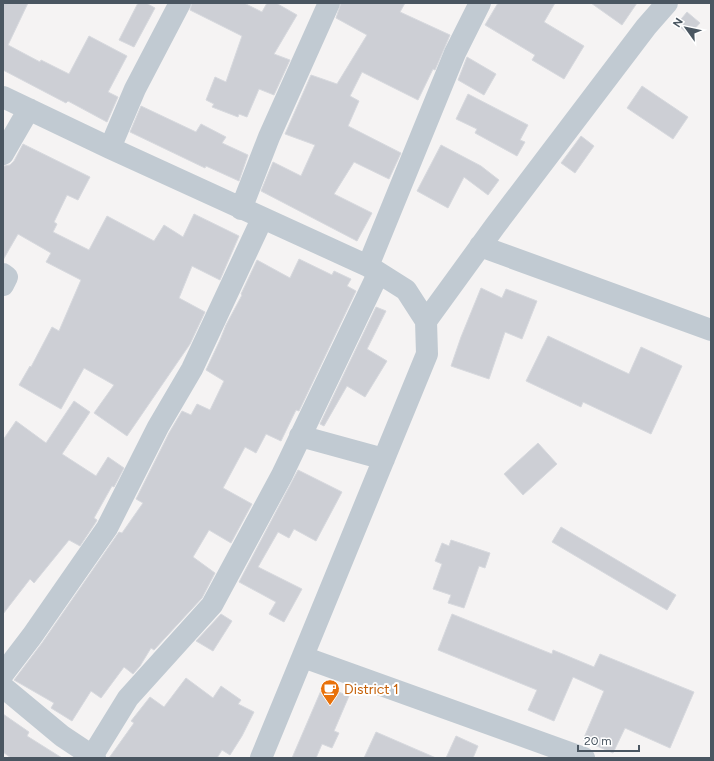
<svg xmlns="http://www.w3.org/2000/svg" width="714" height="761" viewBox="0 0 714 761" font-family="Figtree,sans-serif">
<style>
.building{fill:#cdcfd5;stroke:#d7d9de}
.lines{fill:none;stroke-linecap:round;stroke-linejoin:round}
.street{stroke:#c1cad2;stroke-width:22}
.labels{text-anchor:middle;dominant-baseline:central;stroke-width:4;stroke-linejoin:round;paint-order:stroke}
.food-label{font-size:14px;fill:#c56008;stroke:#fff;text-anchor:start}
</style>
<rect width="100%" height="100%" fill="#f5f3f3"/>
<path class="building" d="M3,3H28L8,45L40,62L41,60L69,74L89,36L127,56L108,92L118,97L107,122L68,101L66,103L3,70Z
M138,3H146L155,8L134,47L119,40Z
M192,3H244L262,12L267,3H276L297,15L274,54L290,60L274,95L259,89L247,117L239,114L238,117L212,107L214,104L206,100L215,77L226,82L242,36L190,10Z
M341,3H405L400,12L450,35L435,70L433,69L418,100L362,72L350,96L359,101L348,126L401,153L389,179L354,162L334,194L372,213L357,241L261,191L273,162L301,176L315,145L285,134L311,75L337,84L367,35L336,18Z
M498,3H555L544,22L584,46L564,79L532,60L535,55L485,25Z
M591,3H637L622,25Z
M687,12L700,23L689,35L677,24Z
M467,57L496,74L484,95L458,80Z
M642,86L688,117L673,139L627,108Z
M468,94L528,125L520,140L525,142L517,156L475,133L477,129L456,119Z
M141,106L196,132L201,124L226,137L222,143L248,155L239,181L206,166L205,168L130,132Z
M581,136L594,146L575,173L561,163Z
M23,144L90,177L78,200L67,195L54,222L57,224L53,232L89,250L107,216L154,241L164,225L183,237L194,214L239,236L220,280L192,266L179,298L205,312L190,344L127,436L94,413L114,385L84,368L61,409L19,385L30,366L31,367L52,327L59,331L81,280L46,262L51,253L18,234L3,260V169L4,166L10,165L14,161Z
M441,145L481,166L499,180L488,195L464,177L448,208L417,191Z
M299,259L332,275L334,271L351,279L347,286L356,291L299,411L296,410L281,441L266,434L256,453L245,447L223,488L252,504L231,543L209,530L193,557L215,573L202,598L154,650L151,648L140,666L133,674L124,667L101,698L91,691L72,721L51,708L54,703L14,680L42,643L119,532L122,533L143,503L136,499L169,433L182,411L191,415L197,404L210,410L224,381L206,370L220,340L226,325L242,295L241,294L257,260L290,278Z
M481,288L502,298L506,289L537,301L522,339L505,332L489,379L451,366L461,337Z
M376,307L386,311L367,349L387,361L365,397L347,386L324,426L320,424Z
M548,336L629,374L641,347L682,366L651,434L583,402L581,407L526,381Z
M74,401L90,412L62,454L96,476L108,457L124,468L114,487L112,486L94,518L97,520L96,522L80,546L69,540L34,583L30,579L3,614V440L16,421L46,443Z
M538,443L557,464L523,495L504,474Z
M298,470L342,492L316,541L294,529L289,538L278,532L258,567L302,589L284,622L269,614L276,602L239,582Z
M561,527L676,595L667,610L552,542Z
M451,540L490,553L485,568L479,566L464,608L448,603L451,595L433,589L442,564L435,561L442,543L449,546Z
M221,614L232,621L213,651L196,641Z
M452,614L552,654L553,650L594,667L600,654L694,692L670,748L625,728L613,753L583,740L604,691L573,677L554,721L528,710L537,690L438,650Z
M186,678L213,698L221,686L241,700L238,704L254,712L242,736L230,755L222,750L217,758H109L134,723L131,721L150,697L164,707Z
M323,686L349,696L334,731L339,733L332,748L322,744L316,758H292Z
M3,714L29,732L27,736L62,758H11L3,752Z
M376,732L436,758H364Z
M456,736L478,746L473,758H446Z"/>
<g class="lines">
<path class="street" d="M3,97L110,148L368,266L406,290L426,321L427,354L261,758
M110,148L135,89L180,3
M3,154L29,109
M241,209L269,137L329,3
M480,246L711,330
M368,266L455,53L480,3
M3,274L7,277L3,285
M426,321L495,226L646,27L667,3
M300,436L384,459
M303,657L584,758
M3,674L32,636L107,528L158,427L192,369L262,219
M3,687L62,736L95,758
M91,758L128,698L212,605L282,475L378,274"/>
</g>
<defs>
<g id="cafe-pin" transform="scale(1)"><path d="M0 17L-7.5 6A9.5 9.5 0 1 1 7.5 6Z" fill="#e8710a" stroke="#fff"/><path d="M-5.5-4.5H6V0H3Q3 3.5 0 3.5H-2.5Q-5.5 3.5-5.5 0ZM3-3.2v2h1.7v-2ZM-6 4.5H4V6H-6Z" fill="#fff"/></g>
</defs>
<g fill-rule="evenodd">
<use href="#cafe-pin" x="330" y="689"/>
</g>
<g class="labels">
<g class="food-label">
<text x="344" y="689">District 1</text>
</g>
</g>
<rect width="714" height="761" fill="none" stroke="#4a5661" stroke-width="8"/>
<g transform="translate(686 28) rotate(303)" stroke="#ffffff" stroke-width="3" paint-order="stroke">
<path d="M0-3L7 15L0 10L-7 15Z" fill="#4a5661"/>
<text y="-6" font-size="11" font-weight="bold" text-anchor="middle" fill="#4a5661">N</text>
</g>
<path d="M578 745v6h61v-6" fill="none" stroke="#4a5661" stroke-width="2"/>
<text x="584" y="745" font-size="12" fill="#4a5661" stroke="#ffffff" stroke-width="3" paint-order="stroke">20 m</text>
</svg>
